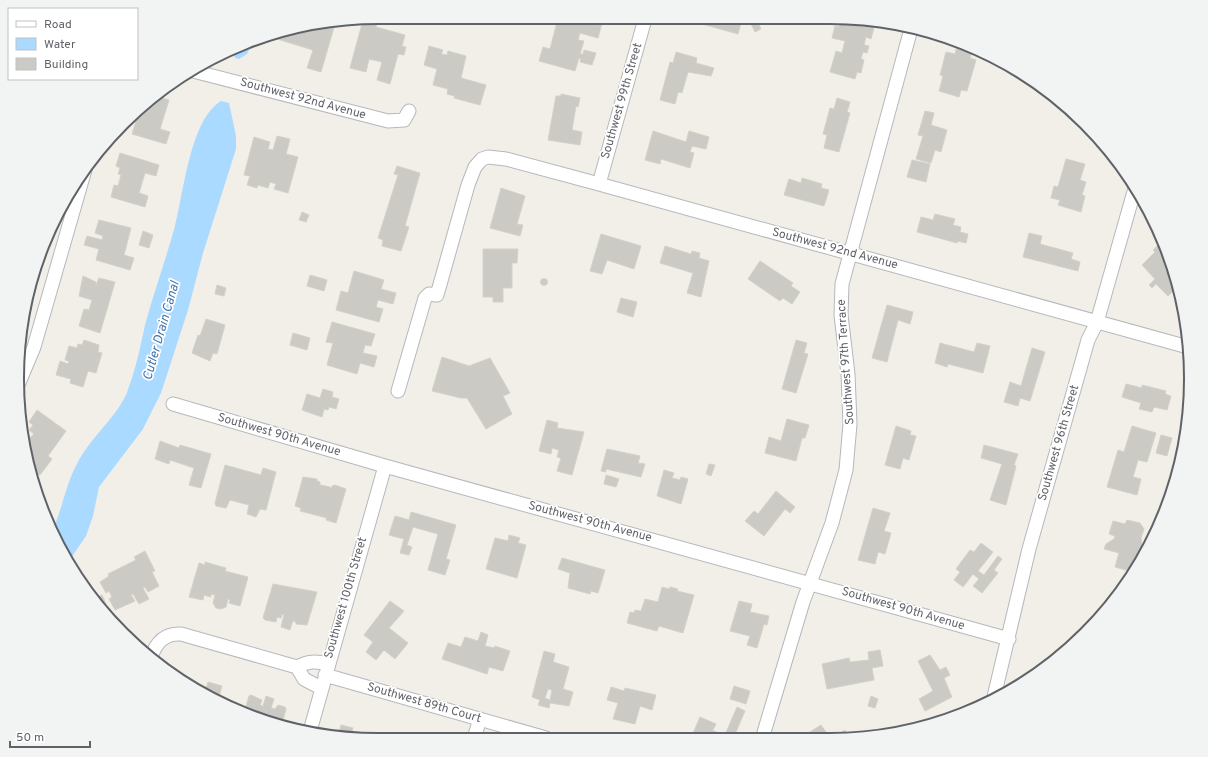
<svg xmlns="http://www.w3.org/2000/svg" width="1208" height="757" viewBox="0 0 1208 757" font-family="Overpass,sans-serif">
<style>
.water{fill:#aadaff}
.building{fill:#cccac5;stroke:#d6d1c6;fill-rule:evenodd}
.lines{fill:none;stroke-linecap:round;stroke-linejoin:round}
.minor-casing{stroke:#b5b8bc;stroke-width:15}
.minor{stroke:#fff;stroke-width:13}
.labels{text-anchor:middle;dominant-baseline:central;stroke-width:3.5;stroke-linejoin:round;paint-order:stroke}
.street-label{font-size:12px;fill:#5f6368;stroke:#fff}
.water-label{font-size:13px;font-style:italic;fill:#4174aa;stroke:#fff}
.rim{fill:none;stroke:#5f6368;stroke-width:2}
</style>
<rect width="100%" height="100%" fill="#f1efe8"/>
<path class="water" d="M253,41L247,54L239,59L235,58L232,51Z
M221,101L229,103L236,136V149L203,253L188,310L161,393L143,429L99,487L93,516L86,536L69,561L54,527C63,506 66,484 77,464C89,439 114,420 126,395C135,372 140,349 145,325C154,292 166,259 175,226C184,192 190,120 221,101Z"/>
<path class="building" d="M372,18L378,20L376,27L405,35L402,46L406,47L404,55L398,54L390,84L377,80L382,62L369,59L366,72L350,68L363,20Z
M558,18H587L602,23L598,38L580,33L578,40L584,41L580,54H583L584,50L596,53L592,65L580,62L581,59L579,58L575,71L539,61L543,47L550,49Z
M703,19H742L738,34L702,24Z
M756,19L761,29L755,32L750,22Z
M840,20H876L871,39L866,37L864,45L869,46L867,53L863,52L861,59L864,60L861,73L857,72L855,79L830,72L836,51L842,53L845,41L832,38L835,26L839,27Z
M335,24L321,72L307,68L313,50L274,38L276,34Z
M958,42L973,47L970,58L976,60L967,91L961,90L959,97L939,91L943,76L940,75L946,52L955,54Z
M429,46L443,50L441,54L447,55L448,51L466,56L461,78L486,85L480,105L454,98L455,96L447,94L448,89L433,85L437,69L424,65Z
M676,52L697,58L696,63L714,68L711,76L688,72L682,93L678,92L675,104L660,100L670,62L673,63Z
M561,94L580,98L578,107L576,106L572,130L582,132L580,145L548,140L556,96H561Z
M158,97L169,100L160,129L170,132L166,144L132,134L138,115Z
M837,98L850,102L847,112L850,113L839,152L824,148L827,135L823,134L830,108L834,109Z
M925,111L934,113L931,125L947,130L941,152L935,150L931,163L916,159L923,136L918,135Z
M1074,114L1085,125L1072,121Z
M653,131L686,142L689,131L709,137L706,149L692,146L690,152L694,153L690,168L661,159L660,164L645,160Z
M277,136L290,139L286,154L298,157L288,193L274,189L276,184L270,182L268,188L258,185L257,188L247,185L250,176L244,175L254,137L270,142L268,149L273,150Z
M120,153L159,165L156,176L145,173L139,193L148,196L145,207L111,197L114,185L118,186L121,175L118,174L120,168L116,166Z
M1066,159L1085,164L1080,180L1086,182L1082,195L1085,196L1081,212L1058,205L1060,200L1051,198L1054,186L1058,187Z
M912,160L930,164L926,182L907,177Z
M397,166L420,173L405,226L409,227L401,251L382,246L383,240L378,238L398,175L394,174Z
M802,178L822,184L821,188L829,190L824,206L784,195L789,179L801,183Z
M501,188L525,196L517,224L523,225L520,236L490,228Z
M302,212L309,215L306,222L299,220Z
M935,214L955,219L953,225L961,227L960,232L968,234L966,243L958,241L957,243L917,232L921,217L933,220Z
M99,220L131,228L124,255L134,258L130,270L96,260L99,249L84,245L87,236L102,240L103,236L95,233Z
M143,231L153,235L149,248L139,245Z
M1029,233L1042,236L1040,244L1073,253L1071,259L1080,262L1078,271L1023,257Z
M601,234L641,246L634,269L607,260L602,274L590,271Z
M1162,241L1172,263L1170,265L1173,269L1179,293L1177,295L1173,291L1168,296L1156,284L1152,288L1149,285L1155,279L1142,265L1155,252L1153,250Z
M665,246L691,254L692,251L700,253L699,258L709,261L701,297L687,293L693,273L660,263Z
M483,249H518L517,263H512V288H503V302H493V297H483Z
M760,261L793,283L791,286L800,292L792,304L783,298L780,301L748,279Z
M354,271L384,280L381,289L396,293L393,304L378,300L376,307L383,309L379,322L336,310L341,291L348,293Z
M310,275L327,280L324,291L307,286Z
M83,276L96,282V285L99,278L115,282L100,333L79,326L84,309L89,310L92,300L79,296Z
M540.5 282a3.5 3.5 0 1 1 7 0a3.5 3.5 0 1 1-7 0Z
M217,285L226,288L224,296L215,294Z
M621,298L637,302L633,317L617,312Z
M887,305L913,312L910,324L898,320L887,362L872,358Z
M206,319L225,325L217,354L213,353L210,361L192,353L198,335L200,336Z
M332,322L375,334L371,346L365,345L363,353L377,356L374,367L360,363L357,374L327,365L333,343L326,342Z
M293,333L310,338L307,350L290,345Z
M84,340L99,345L98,352L102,353L96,373L88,371L83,387L70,383L71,379L56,375L60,361L68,364L69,361L65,360L69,346L77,348L78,344L82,345Z
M796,340L807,343L804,353L808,354L796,393L782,389Z
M940,343L974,352L977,343L990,346L983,373L948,364L947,367L935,363Z
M1032,348L1045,352L1030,401L1020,398L1018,406L1004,402L1010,382L1021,386Z
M442,357L469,366L490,358L510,393L503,396L512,414L486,429L467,398H461L432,391Z
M1126,384L1142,388V385L1166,391L1165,394L1171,396L1167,410L1154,407L1152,412L1139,409L1141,403L1122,397Z
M323,389L333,392L332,397L339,399L336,409L329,407L328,410L324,409L322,417L302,410L307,394L320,398Z
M37,410L66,431L48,456L52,459L40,475L29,468L32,463L27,458L25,442L34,434L29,430L33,425L29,422Z
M787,419L809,425L805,438H802L796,461L765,453L769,437L781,441Z
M547,420L558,423L557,428L584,432L572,475L557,471L561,458L557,457L559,450L552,448L551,454L539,451Z
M896,426L911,431L910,435L916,436L909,460L903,458L900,469L885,465Z
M1132,426L1156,433L1147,462L1138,460L1133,477L1141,479L1137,495L1107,487L1118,450L1124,452Z
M1161,435L1172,438L1167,456L1156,453Z
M160,441L179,448L180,445L211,454L201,488L189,485L194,468L170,460L169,464L155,459Z
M984,445L1018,454L1014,465L1016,466L1006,505L990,500L1002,464L981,458Z
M607,449L640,456L638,463L645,464L641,477L606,469V472L601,471Z
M709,464L715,465L711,476L706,474Z
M225,465L261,475L263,468L276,472L266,510L260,509L256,517L247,514L249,505L230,500L226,508L216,506L215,503Z
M664,470L674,473L672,478L680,480L681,477L688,479L681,504L657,496Z
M606,475L619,479L616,487L604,484Z
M303,477L317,479V481L320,482V486L321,485L330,487L331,489L332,486L335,485L346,489L336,523L326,520L327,518L300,511L301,508L295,506Z
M776,491L795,507L790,513L785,509L764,536L745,521L754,511L758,514Z
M873,508L890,513L884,531L891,533L885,554L878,552L875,564L858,560Z
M411,512L456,525L446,559L450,560L445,575L428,570L438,534L413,527L407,545L412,547L409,555L400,553L404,539L389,535L395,516L409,520Z
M1127,520L1140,523L1144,529L1141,538L1142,545L1146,550L1133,572L1115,567L1119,553L1104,549L1106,544L1114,539L1115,536L1109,534L1113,521L1125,524Z
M509,535L520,538L518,543L526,545L517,578L486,569L495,538L508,541Z
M981,543L993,552L978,571L984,575L998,556L1002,559L994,570L998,573L982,593L973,586L979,579L973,574L963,587L954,580L960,572L956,569L970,550L974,552Z
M145,551L155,571L152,572L159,586L148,592L145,587L143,588L149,599L139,604L133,594L131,595L135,601L115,610L109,599L112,597L109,591L106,593L100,582L109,576L108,574L136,560L134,557Z
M562,558L605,570L598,593L591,591L590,594L568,588L570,573L558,569Z
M205,562L226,568L225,571L248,577L240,606L229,603L230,600L228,599L226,607L221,609L216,608L213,603L215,595L211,594V597L204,595L203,600L189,597L199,563L205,565Z
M273,584L317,592L307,625L296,624V622L293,621L294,617L290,630L281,627L284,615L282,614L281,618L277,617L276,622L265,620L263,618Z
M662,587L669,589L670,587L678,589L677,591L694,595L683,633L659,626L657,631L627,623L630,612L634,613L635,610L641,611L645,599L658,602Z
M1114,591L1120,592L1110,606Z
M102,595L106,604L103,606L96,598Z
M390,601L404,611L389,628L408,643L395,659L384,650L376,660L366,652L373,642L364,635Z
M739,601L752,604L750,612L769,616L767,625L764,624L757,648L747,645L750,636L730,631Z
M481,632L488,635L485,646L494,648L495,646L510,651L503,671L489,667L487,674L442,659L448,643L461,647L465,637L478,641Z
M880,650L883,666L872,668L874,680L827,689L822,664L849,658L850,662L869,660L868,652Z
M544,651L555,654L553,662L569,667L563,689L573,692L569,706L550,703L549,708L538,705L540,700L532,697ZM548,689L552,690L550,700L545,698Z
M930,655L940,670L946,667L950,675L944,678L952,697L925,711L919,699L933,691L918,661Z
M208,682L222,686L218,700L205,692Z
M734,686L750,691L746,704L730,699Z
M611,687L624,691L625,688L656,695L652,710L640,706L635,724L613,719L618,703L607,700Z
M251,695L262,700L260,705L263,706L266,696L274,699L271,708L275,709L278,705L285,707L286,709L282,724L244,713L249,696Z
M871,696L878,699L875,708L868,706Z
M737,707L745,711L733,739L691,738L700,717L716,724L713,730H711L725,735Z
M341,725L353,728L352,731L371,737H338Z
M821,725L826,732L822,734L825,739H799Z
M845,730L850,739H839L837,735Z"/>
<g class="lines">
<g class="minor-casing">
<path id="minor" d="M193,71L388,121L404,120L409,111
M599,184L645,19
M18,385L34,347L85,170
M398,391L425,298L429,294L437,295L468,185L475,167L482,159L488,157L506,159L599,184L1188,347
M173,404L385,466L1009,639
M151,657C156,643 164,633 181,634L297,667
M297,667L304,679L321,688
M297,667C308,661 316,661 328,664
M325,675L546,738
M993,701L1029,549L1088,340L1097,322L1135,188
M310,731L385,466
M474,738L480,719
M762,739L803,602L832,523L846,470L850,424L848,374L841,315L842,284L911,29"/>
</g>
<use href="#minor" class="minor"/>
</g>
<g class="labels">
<g class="street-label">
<text transform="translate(303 99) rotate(15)">Southwest 92nd Avenue</text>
<text transform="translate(622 101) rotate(-74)">Southwest 99th Street</text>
<text transform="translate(835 249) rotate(15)">Southwest 92nd Avenue</text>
<text transform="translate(846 362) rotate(-94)">Southwest 97th Terrace</text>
<text transform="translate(279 435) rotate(16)">Southwest 90th Avenue</text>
<text transform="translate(1059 443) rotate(-74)">Southwest 96th Street</text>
<text transform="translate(590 522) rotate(15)">Southwest 90th Avenue</text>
<text transform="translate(346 598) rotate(-74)">Southwest 100th Street</text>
<text transform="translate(903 609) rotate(16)">Southwest 90th Avenue</text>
<text transform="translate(424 703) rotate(16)">Southwest 89th Court</text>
</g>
<g class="water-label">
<text transform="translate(162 331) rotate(-74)">Cutler Drain Canal</text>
</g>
</g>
<path d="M0 0H1208V757H0ZM378 24H830A354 354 0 0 1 1184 378V379A354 354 0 0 1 830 733H378A354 354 0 0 1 24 379V378A354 354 0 0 1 378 24Z" fill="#f2f3f3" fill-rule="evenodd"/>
<path class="rim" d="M378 24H830A354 354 0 0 1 1184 378V379A354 354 0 0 1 830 733H378A354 354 0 0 1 24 379V378A354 354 0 0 1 378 24Z"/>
<rect x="8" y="8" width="130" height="72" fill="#ffffff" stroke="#bfc1c3"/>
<rect x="16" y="21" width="20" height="6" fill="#ffffff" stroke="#bfc1c3"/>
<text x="44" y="28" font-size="12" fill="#5f6368">Road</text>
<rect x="16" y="38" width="20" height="12" fill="#aadaff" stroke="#bfc1c3"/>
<text x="44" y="48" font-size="12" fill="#5f6368">Water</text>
<rect x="16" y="58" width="20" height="12" fill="#cccac5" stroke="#bfc1c3"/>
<text x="44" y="68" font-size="12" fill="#5f6368">Building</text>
<path d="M10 741v6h80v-6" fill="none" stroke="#5f6368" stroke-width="2"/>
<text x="16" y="741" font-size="12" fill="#5f6368" stroke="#ffffff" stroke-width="3" paint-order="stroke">50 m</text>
</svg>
